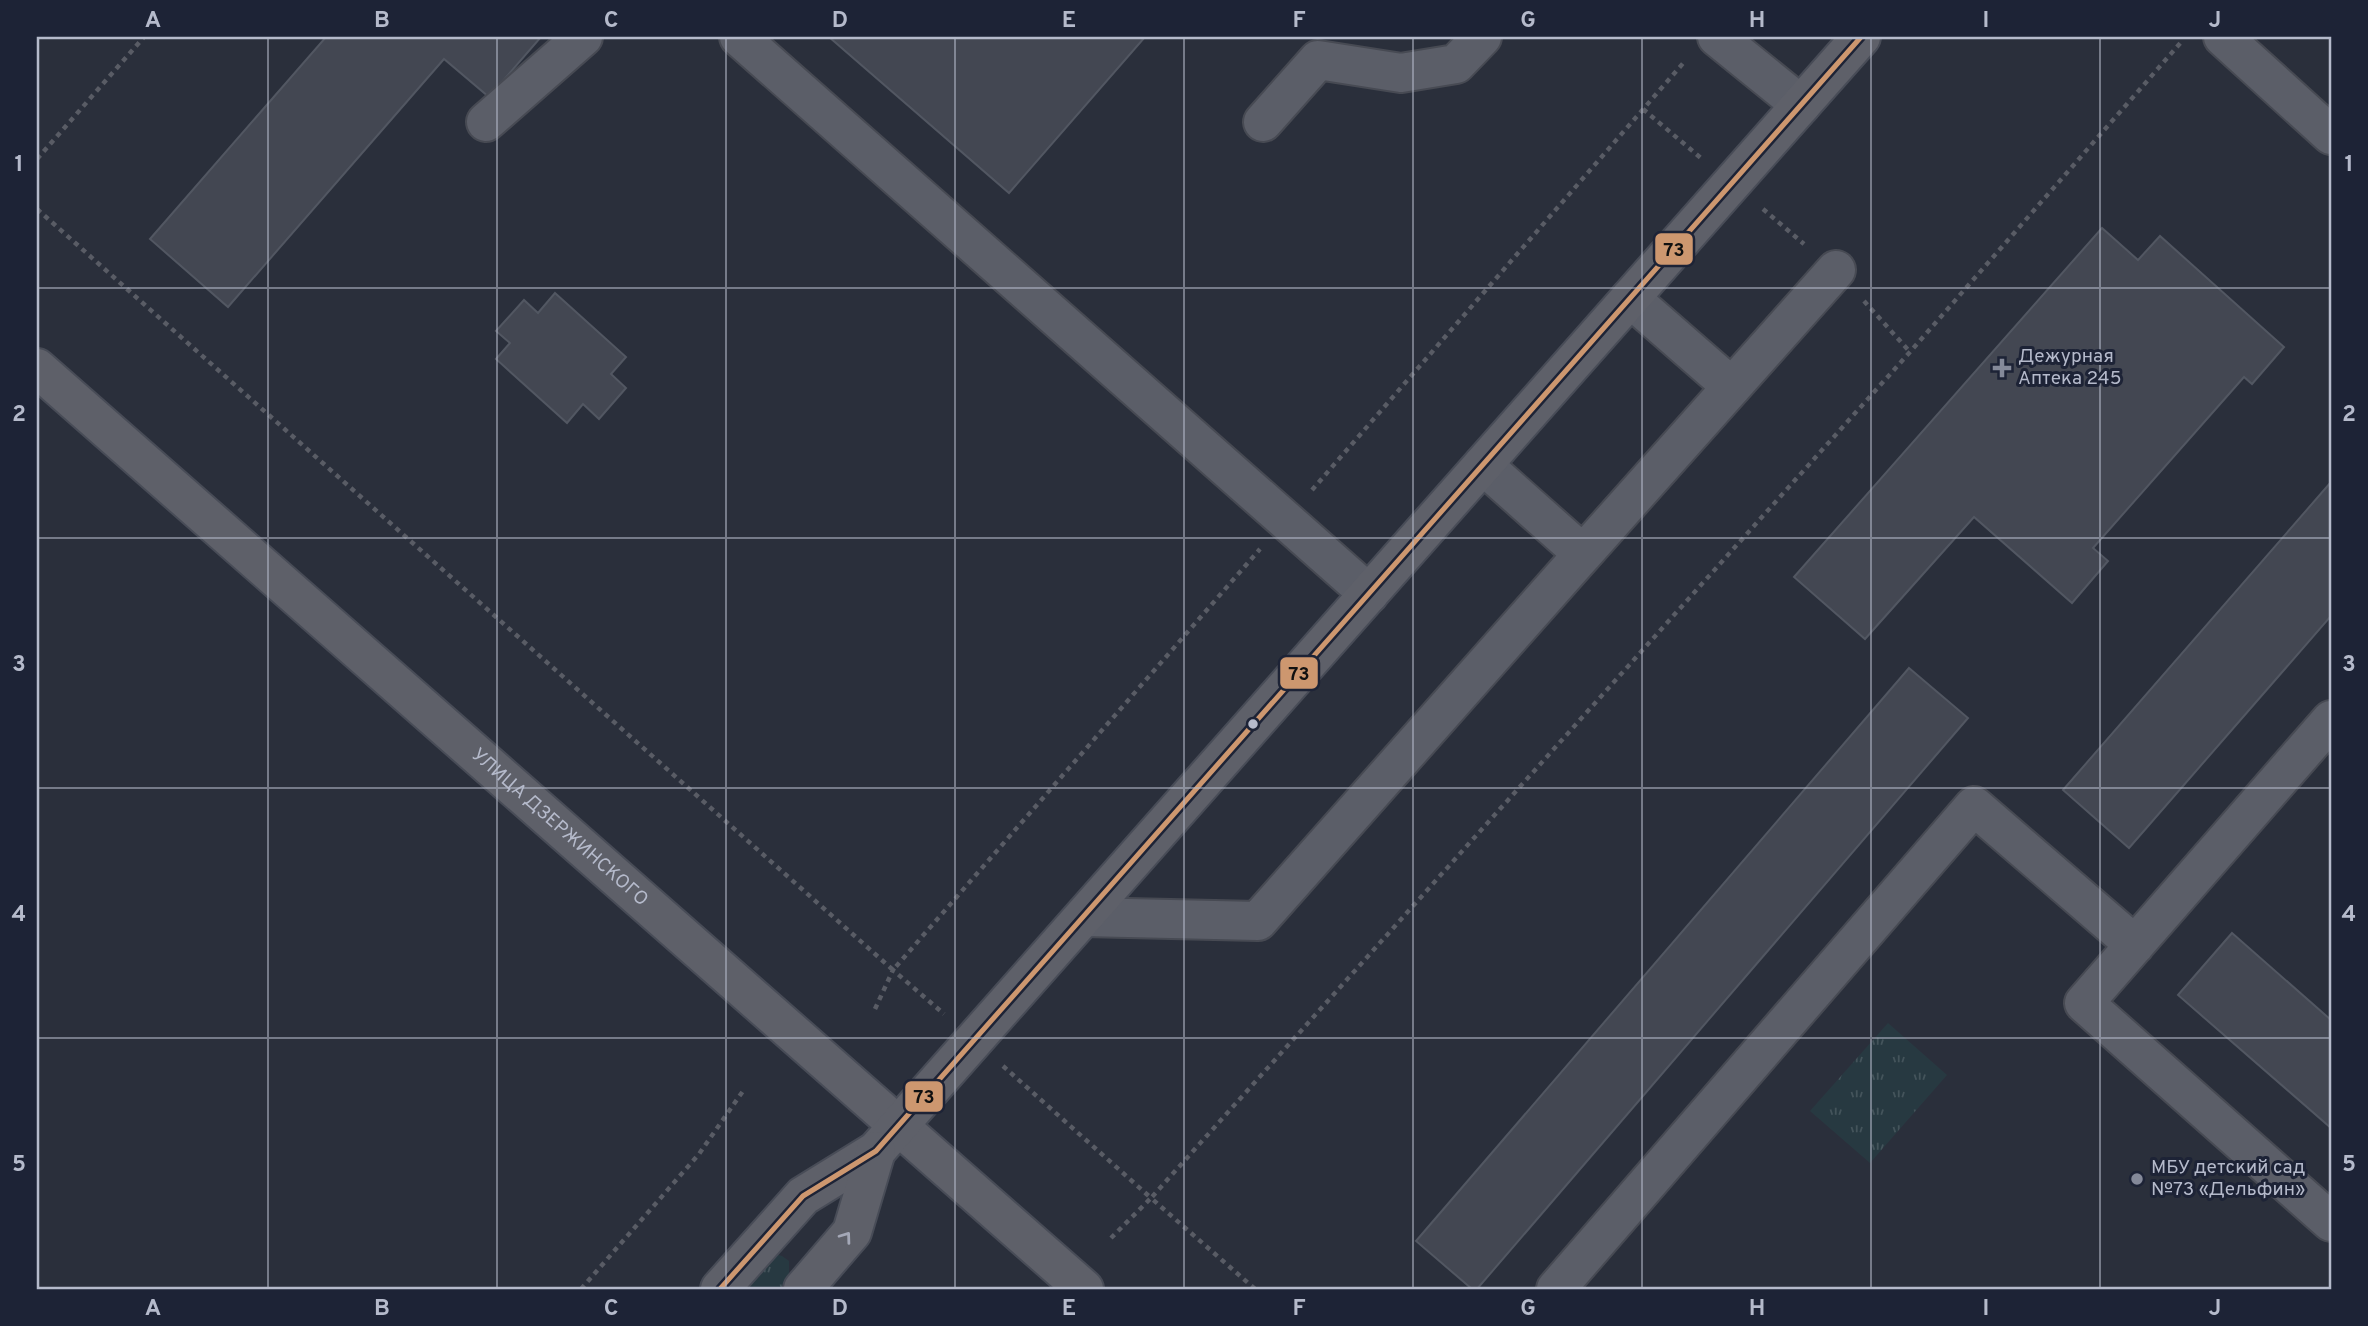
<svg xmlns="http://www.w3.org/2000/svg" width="2368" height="1326" viewBox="0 0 2368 1326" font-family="Overpass,sans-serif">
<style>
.grass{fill:url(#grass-tufts)}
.building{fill:#434752;stroke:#525762;stroke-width:2}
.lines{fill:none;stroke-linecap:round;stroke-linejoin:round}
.minor-casing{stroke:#474a53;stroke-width:42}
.major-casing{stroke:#484c57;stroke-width:42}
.path{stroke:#595c65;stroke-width:4.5;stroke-dasharray:5 5;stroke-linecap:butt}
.minor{stroke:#5b5e68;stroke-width:38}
.major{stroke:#5e6069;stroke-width:38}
.bus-1-casing{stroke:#1d2336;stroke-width:10}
.bus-1{stroke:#cd976f;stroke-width:5}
.oneway{stroke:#a4a8b7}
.grid{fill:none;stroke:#b5bacb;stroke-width:2;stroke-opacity:0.55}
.poi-dot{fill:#848999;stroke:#1d2336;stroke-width:2.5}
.bus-dot{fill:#b5bacb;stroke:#1d2336;stroke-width:2.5}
.labels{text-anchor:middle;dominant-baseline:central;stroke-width:6;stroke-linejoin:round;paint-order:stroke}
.poi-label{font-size:19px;fill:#b5bacb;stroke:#1d2336;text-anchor:start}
.street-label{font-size:19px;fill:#b5bacb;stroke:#1d2336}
.line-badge{stroke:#1d2336;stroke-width:2.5}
.pale-badge-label{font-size:19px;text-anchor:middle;font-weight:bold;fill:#111}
.neatline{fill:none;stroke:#b5bacb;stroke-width:2.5}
.grid-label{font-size:23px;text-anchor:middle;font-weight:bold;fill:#b5bacb}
</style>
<defs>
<pattern id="grass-tufts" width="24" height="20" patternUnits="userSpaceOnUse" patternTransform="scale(1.75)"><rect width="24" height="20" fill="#273941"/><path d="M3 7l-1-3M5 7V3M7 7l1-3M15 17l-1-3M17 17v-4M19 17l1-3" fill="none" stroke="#44545b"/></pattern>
</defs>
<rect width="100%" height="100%" fill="#2a2f3b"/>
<path class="grass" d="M1888,1023L1947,1075L1870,1163L1810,1111Z
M775,1254L782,1256L789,1261V1277L781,1289H736Z"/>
<path class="building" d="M326,37H541L489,97L444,59L228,307L150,239Z
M829,37H1145L1009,193Z
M2102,228L2138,260L2160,236L2284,347L2252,384L2244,377L2093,548L2108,561L2072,603L1974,517L1865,639L1794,577Z
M555,293L626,357L611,374L626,388L599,419L583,404L567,423L496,359L510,343L496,331L524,300L538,313Z
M2331,482V616L2129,848L2063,790Z
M1909,668L1968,718L1477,1289H1472L1416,1241Z
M2232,933L2331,1020V1128L2178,995Z"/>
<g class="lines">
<g class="minor-casing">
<path id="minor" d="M739,37L1369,594
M1717,37L1801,105
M2223,37L2331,135
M486,122L583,37
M1263,122L1318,60L1401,73L1456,64L1482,37
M1630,298L1732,387
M1583,554L1836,270
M2331,720L2084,1003L2331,1222
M1084,917L1258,921L1583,554L1483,465
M1556,1289L1974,806L2135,945"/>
</g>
<g class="major-casing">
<g id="major">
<path id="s1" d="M37,368L1084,1289"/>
<path d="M720,1289L803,1196L876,1151L1861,37"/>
<path d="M803,1289L852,1232L876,1151"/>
</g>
</g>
<path class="path" d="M1643,109L1702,159
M37,159L144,37
M37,209L893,970L1260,549
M1763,209L1804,244
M1864,301L1910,352
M1312,490L1685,61
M875,1009L893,970L944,1014
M1003,1066L1151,1198L1111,1238
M581,1289L699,1154L743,1091
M1255,1289L1151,1198L1910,352L2183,40"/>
<use href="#minor" class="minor"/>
<use href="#major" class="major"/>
<g class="bus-1-casing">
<path id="bus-1" d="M720,1289L803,1196L876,1151L1861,37"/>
</g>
<use href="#bus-1" class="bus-1"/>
</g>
<defs><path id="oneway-chevron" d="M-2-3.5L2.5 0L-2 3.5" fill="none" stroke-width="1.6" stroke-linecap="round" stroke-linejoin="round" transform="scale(1.75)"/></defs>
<use class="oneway" href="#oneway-chevron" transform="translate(846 1237) rotate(-54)"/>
<path class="grid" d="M268,37V1289M497,37V1289M726,37V1289M955,37V1289M1184,37V1289M1413,37V1289M1642,37V1289M1871,37V1289M2100,37V1289M37,288H2331M37,538H2331M37,788H2331M37,1038H2331"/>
<g class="poi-dot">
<path d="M1998.5 357.5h7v7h7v7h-7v7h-7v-7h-7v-7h7z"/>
<circle cx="2137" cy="1179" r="7"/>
</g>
<circle class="bus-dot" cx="1253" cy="724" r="6"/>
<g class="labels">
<g class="poi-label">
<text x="2018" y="357">Дежурная<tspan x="2018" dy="22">Аптека 245</tspan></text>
<text x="2151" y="1168">МБУ детский сад<tspan x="2151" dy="22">№73 «Дельфин»</tspan></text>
</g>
<g class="street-label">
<text stroke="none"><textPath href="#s1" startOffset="696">УЛИЦА ДЗЕРЖИНСКОГО</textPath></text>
</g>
</g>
<g class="line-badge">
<rect x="1654" y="232" width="40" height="34" rx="7" fill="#cd976f"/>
<rect x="1279" y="656" width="40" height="34" rx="7" fill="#cd976f"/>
<rect x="904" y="1080" width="40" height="33" rx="7" fill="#cd976f"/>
</g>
<g class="pale-badge-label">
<text x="1674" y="256">73</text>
<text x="1299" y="680">73</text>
<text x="924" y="1103">73</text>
</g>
<rect width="2368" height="1326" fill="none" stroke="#1d2336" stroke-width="77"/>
<rect x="38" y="38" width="2292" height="1250" class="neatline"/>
<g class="grid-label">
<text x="153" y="27">A</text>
<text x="382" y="27">B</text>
<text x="611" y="27">C</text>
<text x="840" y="27">D</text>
<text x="1069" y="27">E</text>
<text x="1299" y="27">F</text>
<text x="1528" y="27">G</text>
<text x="1757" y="27">H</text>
<text x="1986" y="27">I</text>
<text x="2215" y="27">J</text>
<text x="19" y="171">1</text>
<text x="2349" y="171">1</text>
<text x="19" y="421">2</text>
<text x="2349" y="421">2</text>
<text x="19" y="671">3</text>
<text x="2349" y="671">3</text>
<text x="19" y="921">4</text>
<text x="2349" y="921">4</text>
<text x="19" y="1171">5</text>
<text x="2349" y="1171">5</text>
<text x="153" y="1315">A</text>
<text x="382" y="1315">B</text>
<text x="611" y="1315">C</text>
<text x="840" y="1315">D</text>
<text x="1069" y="1315">E</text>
<text x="1299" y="1315">F</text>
<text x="1528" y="1315">G</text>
<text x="1757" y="1315">H</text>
<text x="1986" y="1315">I</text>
<text x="2215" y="1315">J</text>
</g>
</svg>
